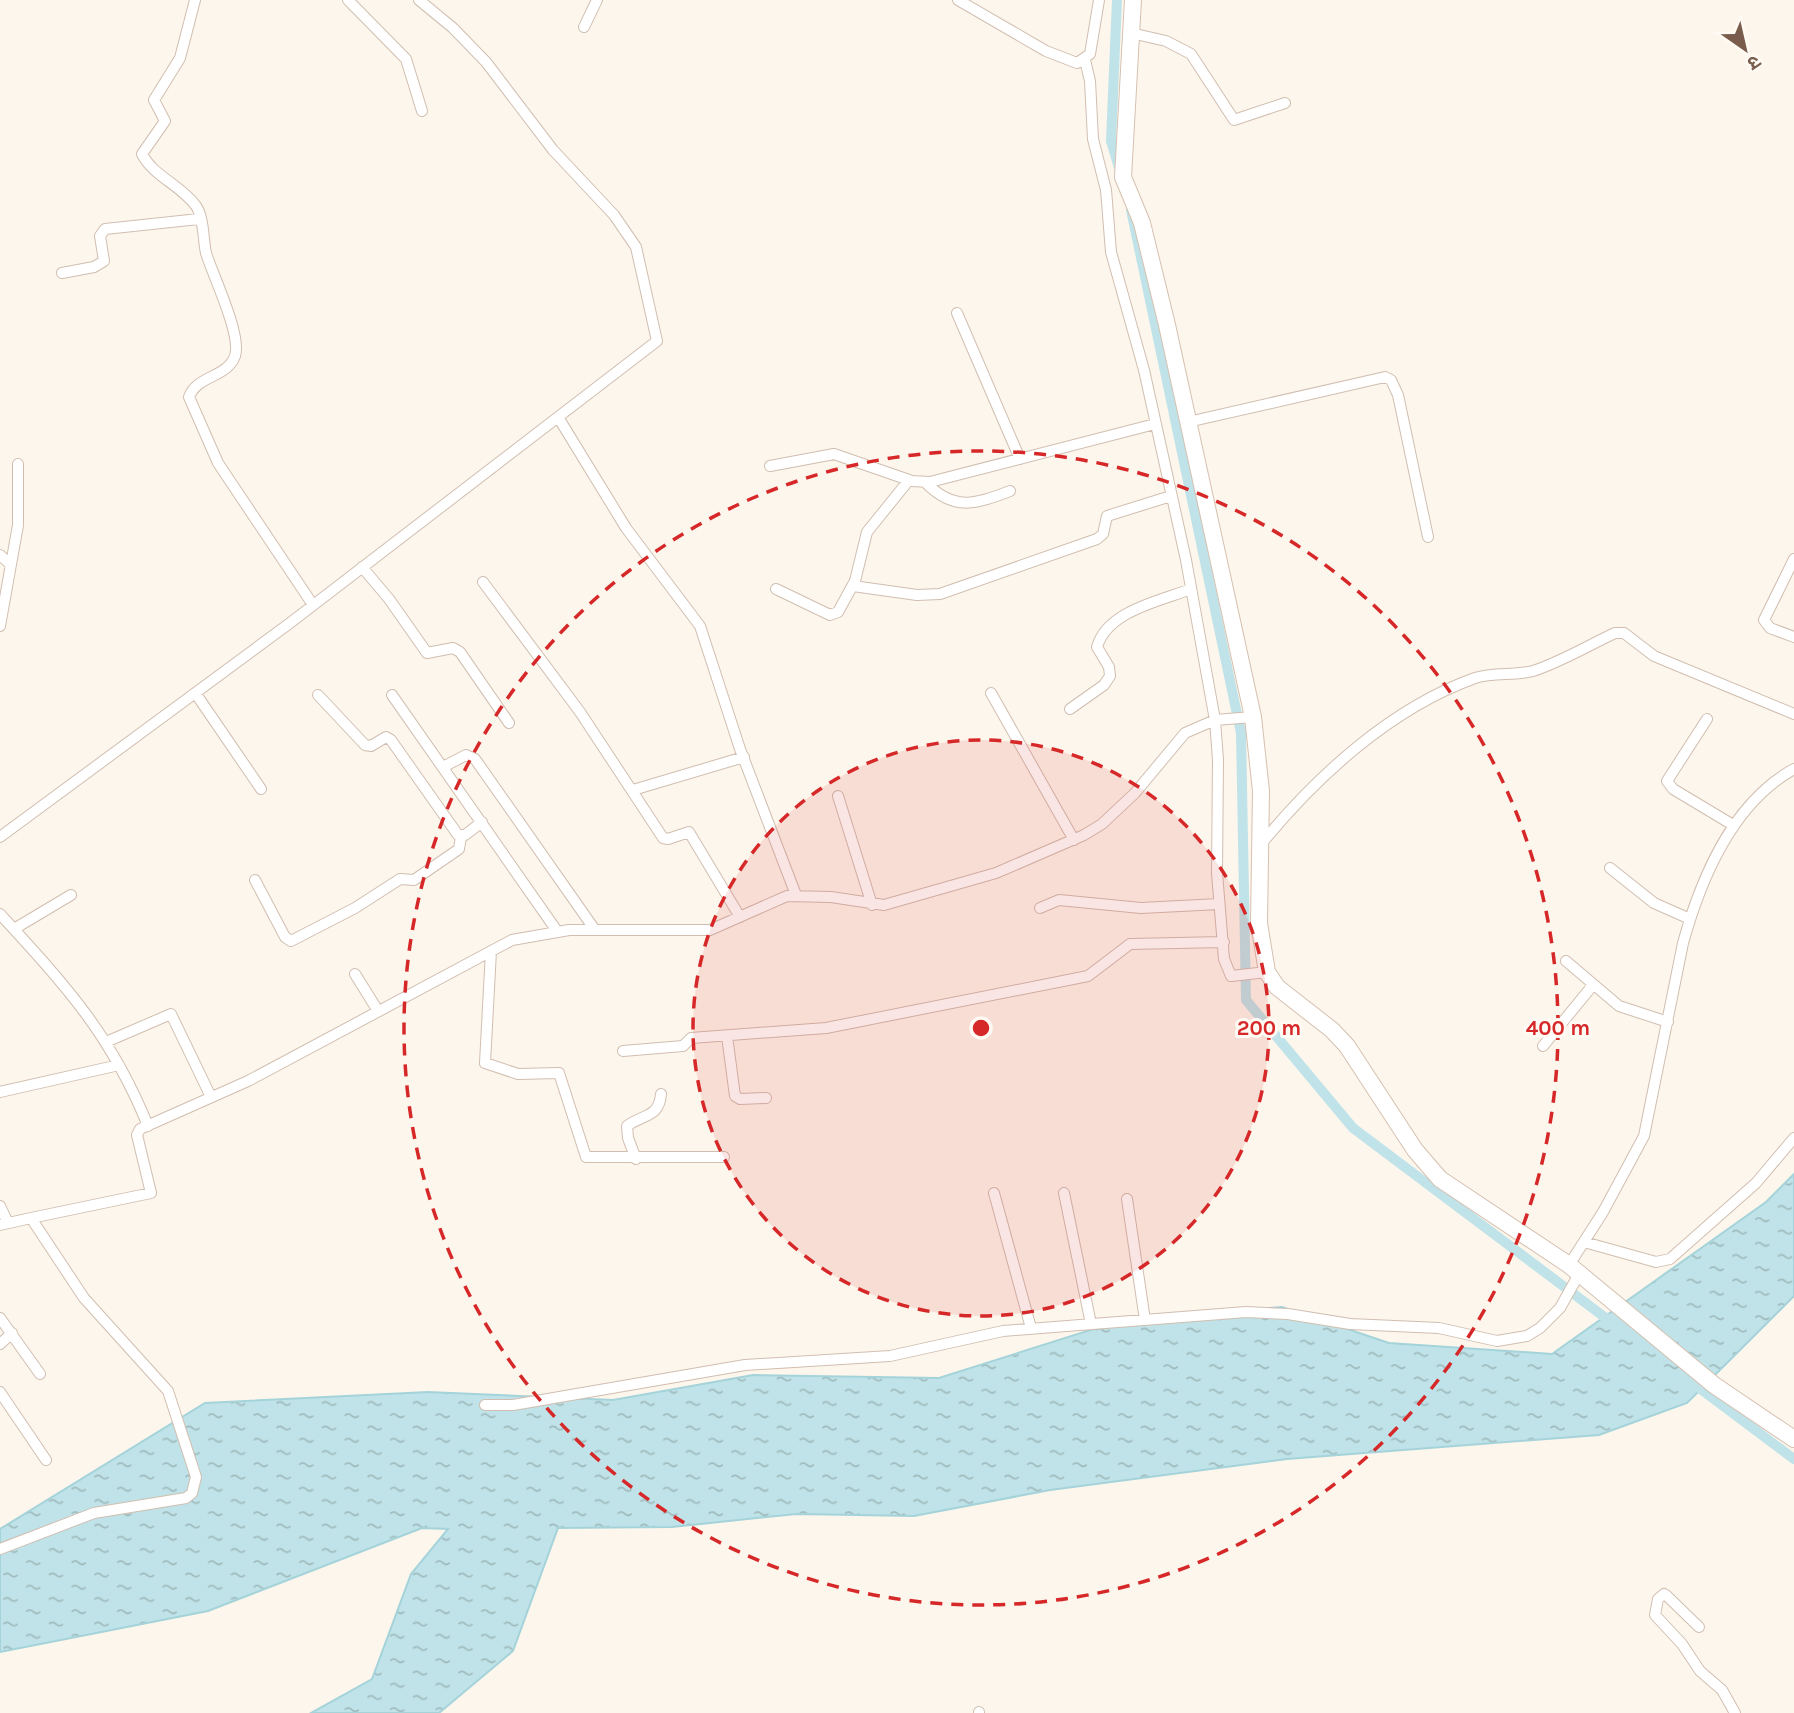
<svg xmlns="http://www.w3.org/2000/svg" width="1794" height="1713" viewBox="0 0 1794 1713" font-family="Karla,'Noto Sans Devanagari',sans-serif">
<style>
.water{fill:url(#water-ripples);stroke:#a5d3da;stroke-width:2}
.lines{fill:none;stroke-linecap:round;stroke-linejoin:round}
.canal{stroke:#bfe3e8;stroke-width:10}
.street-casing{stroke:#d1beb0;stroke-width:12}
.secondary-casing{stroke:#d6c0b0;stroke-width:18}
.street{stroke:#fff;stroke-width:10}
.secondary{stroke:#fff;stroke-width:16}
.ring{fill:none;stroke:#d62828;stroke-width:3.5;stroke-dasharray:12 9}
.centre{fill:#d62828;stroke:#fffaf3;stroke-width:3.5}
.ring-label{font-size:21px;text-anchor:middle;font-weight:bold;fill:#d62828;stroke:#fffaf3;stroke-width:6;stroke-linejoin:round;paint-order:stroke}
</style>
<defs>
<pattern id="water-ripples" width="26" height="14" patternUnits="userSpaceOnUse" patternTransform="scale(1.75)"><rect width="26" height="14" fill="#bfe3e8"/><path d="M2 4q2-2 4 0t4 0M15 11q2-2 4 0t4 0" fill="none" stroke="#a0bbbe"/></pattern>
</defs>
<rect width="100%" height="100%" fill="#fdf6ec"/>
<path class="water" d="M1794,1174V1296L1687,1403L1599,1435L1287,1459L1050,1490L914,1516L796,1514L672,1527L558,1528L513,1651L439,1713H311L372,1679L411,1574L448,1529L422,1528L208,1611L0,1652V1529L205,1403L428,1392L613,1400L753,1375L939,1378L1125,1319L1282,1307L1389,1343L1552,1354L1766,1202Z"/>
<g class="lines">
<path class="canal" d="M1117,0L1111,141L1120,171
M1131,210L1241,733L1246,1000L1353,1128L1615,1325
M1690,1381L1794,1459"/>
<g class="street-casing">
<path id="street" d="M195,0L180,58L154,100L165,121L142,154C153,176 182,186 196,206C204,217 203,240 206,253C213,276 242,335 235,356C227,378 197,375 189,397L218,463L313,605
M348,0L406,59L422,111
M958,0L1046,51L1077,63L1090,54L1099,0
M584,27L597,0
M1131,33L1166,41L1191,54L1234,120L1285,103
M1085,60L1090,81L1093,139L1106,190L1111,252L1144,370L1186,560L1215,720L1218,760L1217,873L1224,959L1231,976L1267,972
M62,273L94,267L104,261L100,236L105,229L199,219
M957,313L1020,459
M558,417L626,528L700,626L740,749L796,895
M1188,422L1385,377L1391,380L1398,395L1428,537
M770,466L834,454L912,481L930,482L1155,424
M925,482C954,512 976,504 1010,491
M0,555L11,565
M1794,559L1764,620L1770,628L1794,637
M362,567L389,599L427,653L453,648L460,652L509,723
M483,582L580,712L663,838L668,839L689,832L740,917
M853,586L917,595L940,594L1097,539L1103,534L1107,516L1171,496
M776,589L830,615L838,612L855,581L867,532L909,480
M0,626L18,525V464
M991,693L1074,840
M196,694L261,789
M318,695L365,745L371,746L386,737L391,740L458,835H465L482,822
M392,695L557,931
M1070,709L1104,685L1110,676L1109,667L1097,647C1107,611 1160,601 1191,589
M1707,719L1667,781L1673,789L1733,825
M443,767L466,755L475,759L595,930
M633,790L744,757
M838,796L872,905
M0,837L290,623L657,341L636,247L614,215L553,150L486,62L453,28L419,0
M1262,843C1317,776 1391,708 1475,678C1494,672 1514,676 1533,671C1561,662 1589,645 1615,633H1624L1654,656L1794,714
M1610,868L1654,903L1690,919
M255,880L285,937L291,941L355,908L400,879L414,880L459,849L461,837
M1040,908L1059,900L1141,908L1219,904
M0,914C65,985 111,1034 148,1126
M14,929L71,895
M491,951L485,1063L518,1074L559,1073L586,1157H724
M1566,961L1619,1006L1668,1022
M355,974L378,1011
M727,1036L735,1096L740,1099L766,1098
M106,1042L171,1014L211,1097
M1543,1046L1593,985
M623,1051L683,1046L691,1038L826,1028L1088,976L1130,944L1224,942
M0,1092L119,1065
M636,1159L628,1138L627,1126C643,1114 659,1118 661,1094
M994,1193L1031,1328
M1064,1193L1091,1324
M1127,1199L1145,1320
M0,1206L8,1223
M0,1225L31,1218
M1584,1242L1656,1262L1670,1259L1756,1183L1794,1138
M1569,1265L1603,1212L1644,1136L1683,943C1701,878 1732,803 1794,769
M0,1318L40,1374
M0,1344L12,1333
M0,1392L46,1460
M485,1405H513L745,1365L890,1356L1003,1331L1246,1312L1288,1314L1350,1324L1439,1328L1497,1341L1527,1336L1540,1328L1560,1308L1579,1274
M0,1549L94,1513L186,1498L192,1493L196,1477L168,1391L84,1298L31,1218L151,1193L137,1135L140,1129L248,1081L512,940L569,930H710L787,896L831,897L884,905L996,873L1084,835L1102,824L1135,793L1185,733L1215,720L1253,717
M1699,1627L1667,1596L1664,1594L1658,1599L1655,1615L1682,1644L1700,1671L1722,1690L1735,1713
M979,1712V1713"/>
</g>
<g class="secondary-casing">
<path id="secondary" d="M1133,0L1123,177L1142,223L1167,325L1253,717L1261,791L1259,923L1267,972L1277,987L1332,1030L1347,1046L1415,1150L1440,1179L1569,1265L1714,1385L1794,1439"/>
</g>
<use href="#street" class="street"/>
<use href="#secondary" class="secondary"/>
</g>
<circle cx="981" cy="1028" r="288" fill="#d62828" fill-opacity=".12"/>
<g class="ring">
<circle cx="981" cy="1028" r="288"/>
<circle cx="981" cy="1028" r="577"/>
</g>
<circle cx="981" cy="1028" r="10" class="centre"/>
<g class="ring-label">
<text x="1269" y="1035">200 m</text>
<text x="1558" y="1035">400 m</text>
</g>
<g transform="translate(1745 49) rotate(146)" stroke="#fffaf3" stroke-width="5" paint-order="stroke">
<path d="M0-5L12 26L0 18L-12 26Z" fill="#7a5c4d"/>
<text y="-10" font-size="19" font-weight="bold" text-anchor="middle" fill="#7a5c4d">उ</text>
</g>
</svg>
